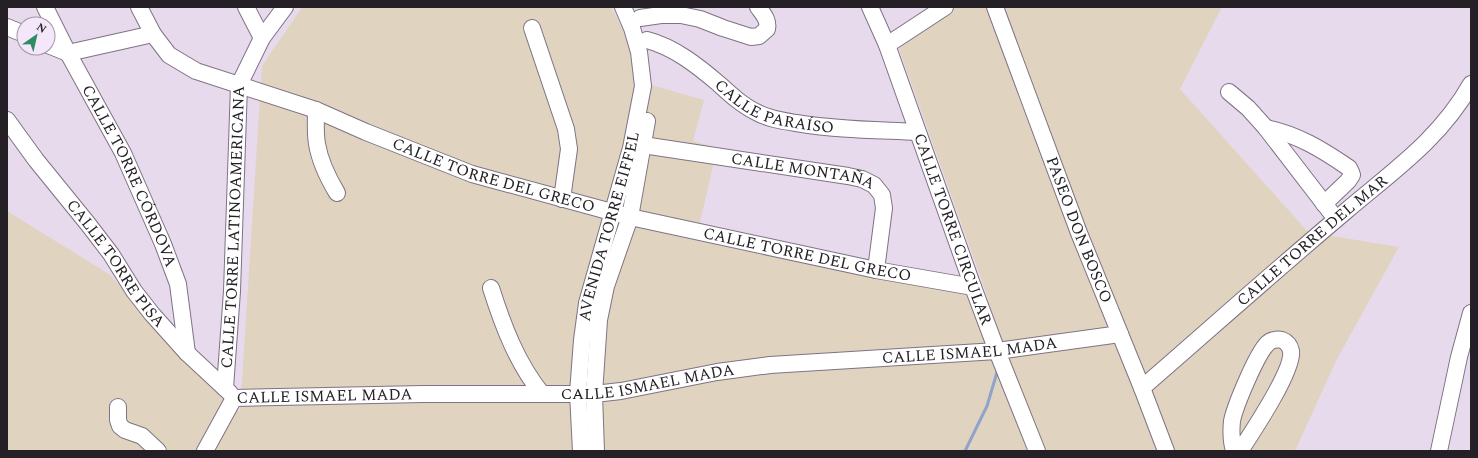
<svg xmlns="http://www.w3.org/2000/svg" width="1478" height="458" viewBox="0 0 1478 458" font-family="Spectral,serif">
<style>
.commercial{fill:#e0d4c0}
.lines{fill:none;stroke-linecap:round;stroke-linejoin:round}
.stream{stroke:#90a3ca;stroke-width:3}
.minor-casing{stroke:#7e7383;stroke-width:18}
.minor{stroke:#fff;stroke-width:16}
.labels{text-anchor:middle;dominant-baseline:central;stroke-width:3.5;stroke-linejoin:round;paint-order:stroke}
.street-label{font-size:16px;fill:#242026;stroke:#f4e7fa}
</style>
<rect width="100%" height="100%" fill="#e7daed"/>
<path class="commercial" d="M302,7H611L629,41L634,80L704,100L693,141L717,148L696,240L988,298L899,49L949,7H1222L1180,89L1308,232L1399,247L1336,361L1295,451H7V211L109,274L221,394L240,412L262,66Z"/>
<g class="lines">
<path class="stream" d="M965,451L987,406L998,369"/>
<g class="minor-casing">
<g id="minor">
<path id="s1" d="M45,7L68,53L123,153L163,244L178,284L187,353"/>
<path id="s2" d="M139,7L153,34L169,55L196,71L316,110L366,132L472,174L630,217L876,270L973,287"/>
<path d="M246,7L262,38"/>
<path id="s3" d="M870,7L887,45L973,287L997,351L1037,451"/>
<path id="s4" d="M995,7L1079,233L1142,388L1166,451"/>
<path d="M640,18L661,15H681L700,19L723,28L751,37L759,36L767,29C769,20 763,14 758,7"/>
<path d="M7,27L24,34"/>
<path d="M532,28L566,129L569,149L562,199"/>
<path id="s5" d="M647,40C674,47 698,66 719,84C731,95 743,106 758,113C769,119 783,121 796,123C836,130 877,130 917,132"/>
<path d="M48,45L68,53L153,34"/>
<path d="M887,45L945,7"/>
<path d="M1229,92L1248,108L1266,128L1336,219"/>
<path d="M316,110C316,121 315,133 317,144C320,162 328,178 337,193"/>
<path id="s6" d="M7,120L36,160L88,224L111,254L134,291L152,314L187,353L230,393"/>
<path d="M1266,128C1297,134 1323,150 1349,168L1351,172L1352,175L1348,181L1324,204"/>
<path id="s7" d="M643,145L848,176L862,179L874,185L882,195L884,208L876,270"/>
<path d="M491,288C503,326 517,363 542,394"/>
<path id="s8" d="M225,388L232,291L239,85L262,38L285,7"/>
<path id="s9" d="M1142,388C1210,329 1277,269 1346,211C1393,171 1440,139 1471,84"/>
<path d="M118,407V420L120,426L125,430L142,436L158,451"/>
<path id="s10" d="M205,451L234,398L423,394H594L621,391L717,372L770,365L997,351L1120,334"/>
<path id="s11" d="M581,451L578,393L582,340L587,303L631,148L643,86L639,52L632,28L623,7"/>
<path d="M596,451L594,394L599,320L606,286L630,217L647,121"/>
<path d="M1234,451C1231,441 1231,431 1232,421C1235,406 1257,353 1268,343C1271,340 1277,339 1282,340C1287,342 1290,346 1291,351C1294,370 1251,434 1240,451"/>
<path d="M1439,451L1459,357L1471,313"/>
</g>
</g>
<use href="#minor" class="minor"/>
</g>
<g class="labels">
<g class="street-label">
<text stroke="none"><textPath href="#s5" startOffset="147">CALLE PARAÍSO</textPath></text>
<text stroke="none"><textPath href="#s7" startOffset="162">CALLE MONTAÑA</textPath></text>
<text stroke="none"><textPath href="#s2" startOffset="404">CALLE TORRE DEL GRECO</textPath></text>
<text stroke="none"><textPath href="#s1" startOffset="189">CALLE TORRE CÓRDOVA</textPath></text>
<text stroke="none"><textPath href="#s8" startOffset="161">CALLE TORRE LATINOAMERICANA</textPath></text>
<text stroke="none"><textPath href="#s11" startOffset="228">AVENIDA TORRE EIFFEL</textPath></text>
<text stroke="none"><textPath href="#s3" startOffset="237">CALLE TORRE CIRCULAR</textPath></text>
<text stroke="none"><textPath href="#s4" startOffset="238">PASEO DON BOSCO</textPath></text>
<text stroke="none"><textPath href="#s9" startOffset="225">CALLE TORRE DEL MAR</textPath></text>
<text stroke="none"><textPath href="#s2" startOffset="728">CALLE TORRE DEL GRECO</textPath></text>
<text stroke="none"><textPath href="#s6" startOffset="180">CALLE TORRE PISA</textPath></text>
<text stroke="none"><textPath href="#s10" startOffset="799">CALLE ISMAEL MADA</textPath></text>
<text stroke="none"><textPath href="#s10" startOffset="475">CALLE ISMAEL MADA</textPath></text>
<text stroke="none"><textPath href="#s10" startOffset="151">CALLE ISMAEL MADA</textPath></text>
</g>
</g>
<rect width="1478" height="458" fill="none" stroke="#242026" stroke-width="16"/>
<g transform="translate(36 36) rotate(34)"><circle r="19" fill="#f4e7fa" stroke="#a197a5"/>
<path d="M0-3L7 15L0 10L-7 15Z" fill="#2e8c64"/>
<text y="-6" font-size="11" font-weight="bold" text-anchor="middle" fill="#242026">N</text>
</g>
</svg>
